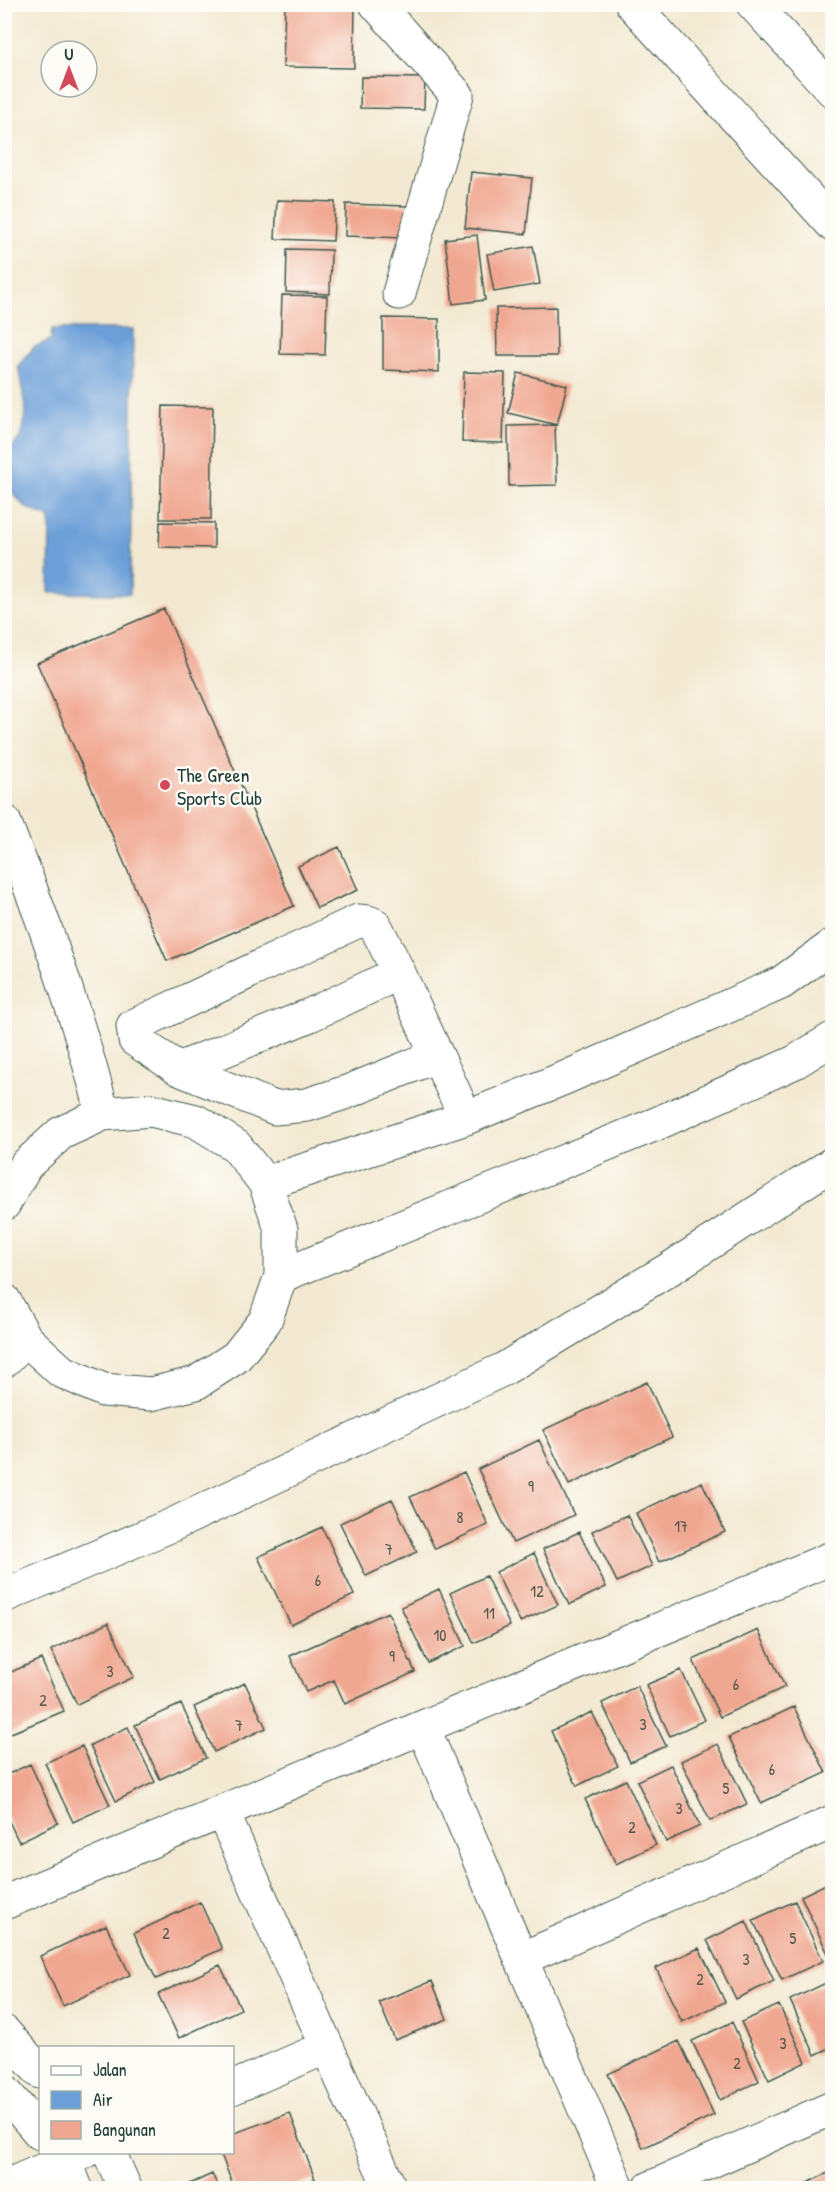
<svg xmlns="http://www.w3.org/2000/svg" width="837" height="2193" viewBox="0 0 837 2193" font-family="'Patrick Hand',sans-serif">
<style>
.water{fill:#6c9fd8;stroke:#466e86;stroke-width:1.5}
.building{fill:#f0a791}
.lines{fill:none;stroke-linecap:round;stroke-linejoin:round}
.street-casing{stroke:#3f574c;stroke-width:35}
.highway-casing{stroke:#3f574c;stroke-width:35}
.street{stroke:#fff;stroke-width:33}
.highway{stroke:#fff;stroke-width:33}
.poi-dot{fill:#d1495b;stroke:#fdfcf7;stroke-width:2}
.labels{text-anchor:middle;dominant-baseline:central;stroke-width:5;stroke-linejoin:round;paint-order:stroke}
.number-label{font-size:16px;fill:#53584b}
.poi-label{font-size:20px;fill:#1f3d34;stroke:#fdfcf7;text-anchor:start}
</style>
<rect width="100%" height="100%" fill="#fdfcf7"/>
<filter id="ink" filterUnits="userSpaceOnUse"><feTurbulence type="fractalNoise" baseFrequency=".0167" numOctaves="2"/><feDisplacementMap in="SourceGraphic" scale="12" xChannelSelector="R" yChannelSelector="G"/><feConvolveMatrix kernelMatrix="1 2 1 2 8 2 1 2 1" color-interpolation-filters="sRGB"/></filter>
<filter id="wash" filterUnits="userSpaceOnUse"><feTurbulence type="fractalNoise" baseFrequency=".008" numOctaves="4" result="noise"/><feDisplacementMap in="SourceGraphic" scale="24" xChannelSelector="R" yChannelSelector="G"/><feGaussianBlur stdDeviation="1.35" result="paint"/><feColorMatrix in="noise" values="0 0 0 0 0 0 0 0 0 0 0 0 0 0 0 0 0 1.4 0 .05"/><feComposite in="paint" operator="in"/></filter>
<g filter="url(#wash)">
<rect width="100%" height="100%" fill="#f3e9d2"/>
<path class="water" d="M52,329H133L130,594L49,593L50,518L25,507L11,491L5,473L7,452L20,438L26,412L18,366L34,347L51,340Z"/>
<g id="blocks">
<path class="building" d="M285,4H355L354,68L283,67Z
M361,77L425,78L424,109L360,108Z
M471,172L532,178L526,234L465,228Z
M277,200L335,202L333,241L275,239Z
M346,204L407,206L405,238L345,236Z
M477,235L485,300L453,304L445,239Z
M533,246L540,284L494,292L487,254Z
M287,249L331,250L330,294L286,292Z
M282,295L327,296L325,355L280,354Z
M556,307L557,356H497L496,308Z
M383,318L439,319V372L383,370Z
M464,372L505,373L503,443L462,442Z
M518,373L567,385L557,425L508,413Z
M163,406L213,407L211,519H160Z
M555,425L557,485L509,486L508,426Z
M160,522L214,523V548L159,547Z
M164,609L294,906L167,961L37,663Z
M339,847L358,890L317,908L298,866Z
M647,1382L672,1437L569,1485L543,1430Z
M539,1440L574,1515L513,1543L478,1469Z
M464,1472L488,1525L435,1549L410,1497Z
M702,1482L725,1532L659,1562L636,1513Z
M392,1499L417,1552L366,1576L340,1523Z
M627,1515L652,1566L617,1582L592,1531Z
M322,1527L354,1595L291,1625L258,1557Z
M579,1532L606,1587L569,1605L543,1549Z
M534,1553L558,1605L520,1622L496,1572Z
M486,1576L510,1626L474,1643L450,1593Z
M439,1589L465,1646L428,1663L401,1607Z
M388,1612L415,1672L345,1704L334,1680L306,1692L290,1656Z
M108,1623L134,1677L77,1704L51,1650Z
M758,1630L785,1687L720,1717L693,1660Z
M41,1659L64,1711L4,1736V1675Z
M681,1670L705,1720L670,1736L646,1685Z
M245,1683L266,1728L214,1752L194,1707Z
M637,1686L666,1746L630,1762L602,1703Z
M181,1704L206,1758L160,1779L135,1725Z
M794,1707L826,1773L761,1803L729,1737Z
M592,1712L618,1766L577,1786L551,1731Z
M128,1727L155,1782L116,1801L90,1745Z
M718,1744L747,1804L710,1821L681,1761Z
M82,1746L110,1805L73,1822L45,1763Z
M30,1764L58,1823L19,1842L4,1811V1776Z
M671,1765L700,1826L666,1842L637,1781Z
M626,1780L656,1845L616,1864L585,1799Z
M832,1881V1957L830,1958L801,1896Z
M795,1901L823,1961L782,1980L753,1920Z
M200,1902L222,1949L156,1979L134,1933Z
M746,1921L774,1981L736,1999L707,1940Z
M106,1925L130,1975L63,2006L40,1956Z
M699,1948L725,2002L682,2022L656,1968Z
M220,1965L241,2009L179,2038L158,1994Z
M432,1981L447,2019L395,2040L379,2002Z
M830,1981L832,1987V2047L815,2055L790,2000Z
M779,2005L806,2062L769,2080L741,2022Z
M732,2022L759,2081L720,2100L692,2041Z
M679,2041L714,2115L643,2148L608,2074Z
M290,2113L315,2179L290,2188H234L220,2152H232V2134Z
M832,2171V2188H805L803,2185Z
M212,2174L219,2188H181Z"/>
</g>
</g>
<g filter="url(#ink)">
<use href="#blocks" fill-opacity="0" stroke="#3f574c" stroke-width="1.5"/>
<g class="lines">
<g class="street-casing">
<path id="street" d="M376,4L457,95L399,293
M4,821C43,916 77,1014 103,1114
M399,973L375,925L368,922L358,921L133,1026L135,1040L179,1069L275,1108L307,1105L347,1092L436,1056
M179,1069L310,1015L399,973L466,1118
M265,1183L466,1118L567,1077L781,983L832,946
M4,1204L26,1165L61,1133L103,1114L151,1110L196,1121L236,1146L265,1183L281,1229V1276L265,1321L236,1357L196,1383L151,1394L103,1390L61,1371L26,1339L4,1300
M281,1276L656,1124L795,1062L832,1039
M4,1361L26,1339
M4,1596L172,1525L504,1369L671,1268L832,1164
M423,1727L618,2188
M222,1811L390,2188
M4,1903L423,1727L832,1558
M521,1959L832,1822
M4,2032L40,2072
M232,2088L327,2047
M4,2091L40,2133
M57,2152L65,2161L76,2188
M109,2152L125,2188
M4,2187L85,2152
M650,2188L832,2108"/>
</g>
<g class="highway-casing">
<path id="highway" d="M632,4L832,224
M753,4L832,90"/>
</g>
<use href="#street" class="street"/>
<use href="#highway" class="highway"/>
</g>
</g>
<circle class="poi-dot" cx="165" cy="785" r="6"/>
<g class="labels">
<g class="number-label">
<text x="531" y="1486">9</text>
<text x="460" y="1517">8</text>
<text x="681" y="1526">17</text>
<text x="389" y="1549">7</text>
<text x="318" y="1580">6</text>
<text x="537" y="1591">12</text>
<text x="489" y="1613">11</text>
<text x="440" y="1635">10</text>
<text x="392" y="1656">9</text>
<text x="110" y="1671">3</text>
<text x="736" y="1684">6</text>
<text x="43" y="1700">2</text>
<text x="643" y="1724">3</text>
<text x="239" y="1725">7</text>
<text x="772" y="1769">6</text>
<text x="726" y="1788">5</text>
<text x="679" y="1808">3</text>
<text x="632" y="1827">2</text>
<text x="166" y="1933">2</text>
<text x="793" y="1938">5</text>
<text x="746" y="1959">3</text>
<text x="700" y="1979">2</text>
<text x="783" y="2043">3</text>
<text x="737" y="2063">2</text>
</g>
<g class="poi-label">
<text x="177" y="774">The Green<tspan x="177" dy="23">Sports Club</tspan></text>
</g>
</g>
<rect width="837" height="2193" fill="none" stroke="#fdfcf7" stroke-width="24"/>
<rect x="39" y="2046" width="195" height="108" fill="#fdfcf7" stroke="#a4b0a9" stroke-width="1.5"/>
<rect x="51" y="2066" width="30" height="9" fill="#ffffff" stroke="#a4b0a9" stroke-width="1.5"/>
<text x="93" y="2076" font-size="18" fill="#1f3d34">Jalan</text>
<rect x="51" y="2091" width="30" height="18" fill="#6c9fd8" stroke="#a4b0a9" stroke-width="1.5"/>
<text x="93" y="2106" font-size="18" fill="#1f3d34">Air</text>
<rect x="51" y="2121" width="30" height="18" fill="#f0a791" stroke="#a4b0a9" stroke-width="1.5"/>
<text x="93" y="2136" font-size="18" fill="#1f3d34">Bangunan</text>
<g transform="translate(69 69)"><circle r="28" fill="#fdfcf7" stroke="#a4b0a9" stroke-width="1.5"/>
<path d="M0-4.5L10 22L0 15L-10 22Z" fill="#d1495b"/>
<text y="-9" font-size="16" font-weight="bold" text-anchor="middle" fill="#1f3d34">U</text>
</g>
</svg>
